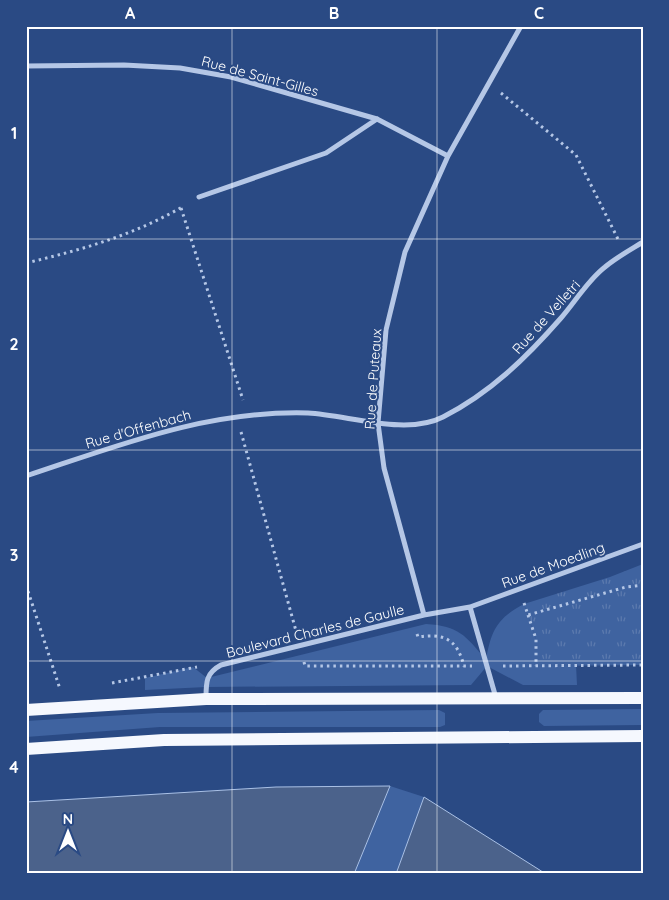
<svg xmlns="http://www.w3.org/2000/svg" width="669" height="900" viewBox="0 0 669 900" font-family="Quicksand,sans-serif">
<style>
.grass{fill:#3f63a0}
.park{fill:url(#park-tufts)}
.water{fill:#4b628b;stroke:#aac1e6}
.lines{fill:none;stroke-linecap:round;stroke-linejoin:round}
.path{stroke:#b5c7e6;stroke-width:3;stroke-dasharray:2.5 4;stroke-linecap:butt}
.street{stroke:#b5c7e6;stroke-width:5}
.primary{stroke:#f5f8fe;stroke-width:12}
.grid{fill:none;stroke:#fff;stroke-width:1;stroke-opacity:0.55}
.labels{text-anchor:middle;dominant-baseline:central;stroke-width:4;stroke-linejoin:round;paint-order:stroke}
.street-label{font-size:14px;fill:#fff;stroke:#2a4a84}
.neatline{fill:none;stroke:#fff;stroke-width:2}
.grid-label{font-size:16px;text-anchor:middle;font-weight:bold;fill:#fff}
</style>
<defs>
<pattern id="park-tufts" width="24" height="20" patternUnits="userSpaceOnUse" patternTransform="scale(1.25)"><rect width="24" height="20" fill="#3f63a0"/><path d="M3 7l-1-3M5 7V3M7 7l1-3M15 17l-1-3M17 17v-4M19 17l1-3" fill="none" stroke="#5c7aae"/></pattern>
</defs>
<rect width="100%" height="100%" fill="#2a4a84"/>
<path class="grass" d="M524,604L536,639V666L576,665L577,685H523L487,666L471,685L206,687L145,690V678L193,667L207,678L426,624C459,626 465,635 486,660C491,631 497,618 524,604Z
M643,709V725L544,726L539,722V714L543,710Z
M439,710L445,713V725L440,727H160L26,737V721L158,713Z
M390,786L424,797L396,874H354Z"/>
<path class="park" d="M643,564V665L536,666V639L524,604L610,577Z"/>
<path class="water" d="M390,786L354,874H26V802L276,787Z
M424,797L546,874H396Z"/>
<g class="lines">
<path class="path" d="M501,93L576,155L618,239
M181,208L243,400
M26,263C81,250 134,235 182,207
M241,432L296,631
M26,585L60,689
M524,603L528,615L626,587L643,585
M528,615L536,639V666
M417,634L418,637C444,633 457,639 464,666
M304,662L305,666H472
M503,666L643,665
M112,683L197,667"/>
<path class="street" d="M26,66L124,65L180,68L231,77L377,119L448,156
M199,197L326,153L377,119
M26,476C120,445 208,410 308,413C348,415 406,436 443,417C490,393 526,358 561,318C575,302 588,280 605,267C617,257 630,250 643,242
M470,607L643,544
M424,615L384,468L378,423L386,330L405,252L448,156L521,26
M206,698C206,682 206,673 221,665L424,615L470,607L496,698"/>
<path class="primary" d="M26,710L206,699L643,698
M26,749L164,740L643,736"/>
</g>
<path class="grid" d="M232,26V874M437,26V874M26,239H643M26,450H643M26,661H643"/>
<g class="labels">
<g class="street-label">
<text transform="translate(260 76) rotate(15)">Rue de Saint-Gilles</text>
<text transform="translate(546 317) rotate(-48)">Rue de Velletri</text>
<text transform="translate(373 379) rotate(-86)">Rue de Puteaux</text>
<text transform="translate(138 429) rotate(-16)">Rue d'Offenbach</text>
<text transform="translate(553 565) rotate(-20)">Rue de Moedling</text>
<text transform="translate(315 631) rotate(-14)">Boulevard Charles de Gaulle</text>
</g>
</g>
<rect width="669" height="900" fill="none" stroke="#2a4a84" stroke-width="55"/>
<g transform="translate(68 832)" stroke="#2a4a84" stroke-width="4" paint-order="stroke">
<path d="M0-4L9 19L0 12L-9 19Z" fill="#ffffff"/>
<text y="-8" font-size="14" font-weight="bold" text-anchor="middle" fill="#ffffff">N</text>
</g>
<rect x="28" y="28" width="614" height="844" class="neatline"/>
<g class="grid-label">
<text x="130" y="19">A</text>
<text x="334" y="19">B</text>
<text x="539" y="19">C</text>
<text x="14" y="139">1</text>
<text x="14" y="350">2</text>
<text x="14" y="561">3</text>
<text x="14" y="773">4</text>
</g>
</svg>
